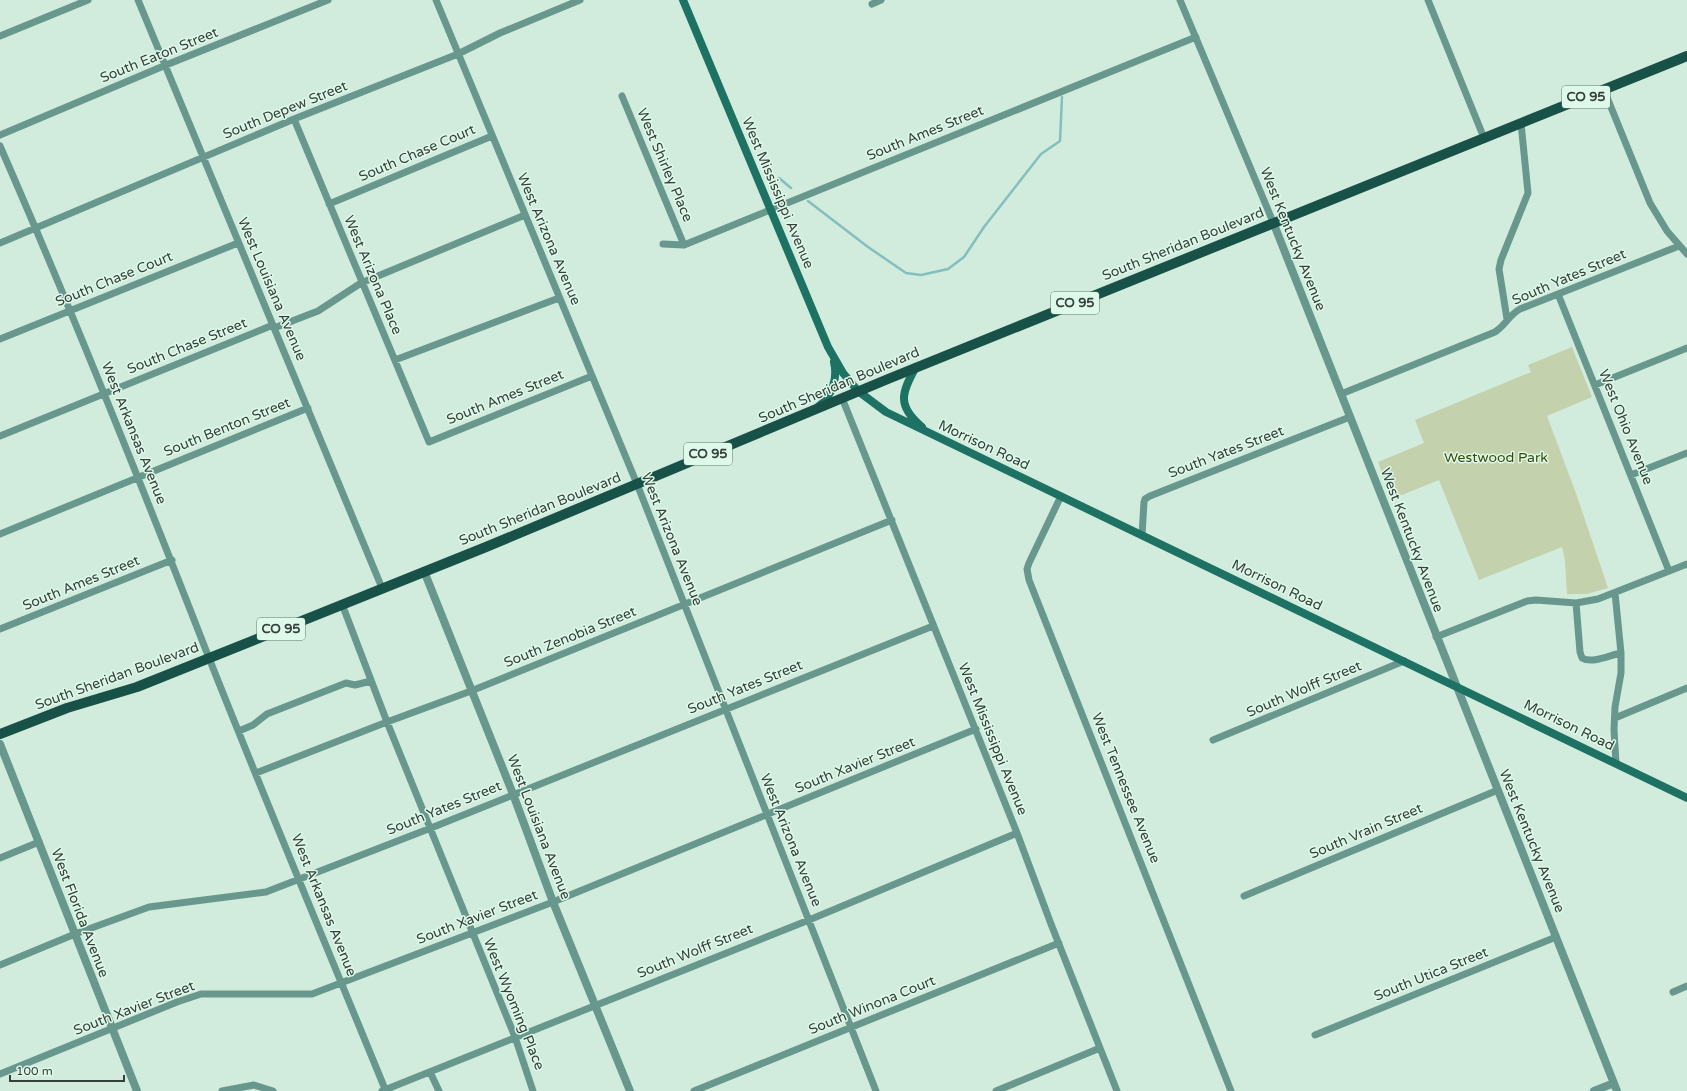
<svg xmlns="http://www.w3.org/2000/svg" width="1687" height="1091" viewBox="0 0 1687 1091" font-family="'Varela Round',sans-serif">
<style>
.green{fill:#c4d1ad}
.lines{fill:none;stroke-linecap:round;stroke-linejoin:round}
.stream{stroke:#84bebf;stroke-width:2.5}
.minor{stroke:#68988d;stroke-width:7}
.tertiary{stroke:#68988d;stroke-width:8}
.secondary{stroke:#1d7264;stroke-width:8}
.primary{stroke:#175147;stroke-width:10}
.labels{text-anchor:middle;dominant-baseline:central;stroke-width:3;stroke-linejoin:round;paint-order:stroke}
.shield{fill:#def9ea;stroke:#68786f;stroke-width:1}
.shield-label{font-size:13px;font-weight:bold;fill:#35403a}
.street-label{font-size:14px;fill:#35403a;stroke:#def9ea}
.park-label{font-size:14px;fill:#384a06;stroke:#def9ea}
</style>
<rect width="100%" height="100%" fill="#d1ecdd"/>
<path class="green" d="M1572,347L1592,397L1547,416L1577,496L1608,588L1587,594H1567L1565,560L1562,547L1479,580L1439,480L1392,499L1378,462L1424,443L1415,420L1531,372L1528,365Z"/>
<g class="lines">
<path class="stream" d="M779,178L791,188
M808,201L868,247L906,273L921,275L948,269L964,257L984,227L1041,154L1060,141L1062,97"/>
<path class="minor" d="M138,0L382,588
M436,0L637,484L876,1091
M1180,0L1273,222
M1428,0L1484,138
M872,4L881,0
M0,36L88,0
M1604,90L1650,203L1667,231L1687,254
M622,96L684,245
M294,119L429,442L592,376
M0,135L166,65L328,0
M0,146C74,315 142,486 209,658C266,802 326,945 385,1089
M329,204L492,136
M0,243L294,119L458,54L500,33L580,0
M663,244L684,245L1196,37
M1558,294L1669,571
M1507,319L1499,269L1501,260L1528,193L1521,123
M274,328L318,311L361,283L525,215
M0,339L238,243
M395,360L559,298
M1595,385L1687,348
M1341,394L1495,332C1505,326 1509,315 1520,309L1679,246
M842,398L1017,833L1051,924L1117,1091
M0,436L273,325
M1631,475L1687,453
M1061,496L1029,563L1027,569L1029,580L1231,1091
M0,534L308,408
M1142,535L1144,502L1145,499L1150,496L1350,417
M1615,593L1621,653V673L1615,707L1614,730L1616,763
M1576,603L1580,652L1582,658C1592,664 1610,655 1621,653
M342,604L387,722L515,1037L533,1091
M0,629L172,560
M1436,637L1527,601L1536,600L1576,603L1598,599L1687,564
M1615,718L1687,688
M239,731L253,725L267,714L346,683L355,685L371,681
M1213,740L1404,661
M256,773L387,722L471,691L892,520
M0,858L39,842
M1244,896L1498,790
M0,965L75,934L149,907L266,892L431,828L933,626
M1673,992L1687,986
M1315,1035L1556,937
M430,1072L439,1091
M0,1074L177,1002L201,994H312L553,902L976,729
M222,1091L254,1085L273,1091
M382,1091L809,920L1017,833
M694,1091L1059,943
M996,1091L1100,1048"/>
<path class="tertiary" d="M1273,222L1617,1091
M424,571L513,794L553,902L630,1091
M0,744L137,1091
M1594,1091L1614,1083"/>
<path class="secondary" d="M683,0L828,347L843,373L858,391L886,412L1687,798
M916,367C901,393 897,406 922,427
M818,407C832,396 838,379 834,362"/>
<path class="primary" d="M0,734L67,708L137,687L486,547L888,379L1687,56"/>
</g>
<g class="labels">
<g class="shield">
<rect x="1562" y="86" width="48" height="22" rx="3"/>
<rect x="1051" y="292" width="48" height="22" rx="3"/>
<rect x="684" y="443" width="48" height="22" rx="3"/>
<rect x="257" y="618" width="48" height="22" rx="3"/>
</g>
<g class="shield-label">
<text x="1586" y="97">CO 95</text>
<text x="1075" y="303">CO 95</text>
<text x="708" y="454">CO 95</text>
<text x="281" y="629">CO 95</text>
</g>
<g class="street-label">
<text transform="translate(159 55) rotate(-22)">South Eaton Street</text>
<text transform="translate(285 110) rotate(-22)">South Depew Street</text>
<text transform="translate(925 133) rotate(-22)">South Ames Street</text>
<text transform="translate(417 153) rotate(-23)">South Chase Court</text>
<text transform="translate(665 165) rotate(67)">West Shirley Place</text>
<text transform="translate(778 193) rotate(67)">West Mississippi Avenue</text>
<text transform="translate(549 239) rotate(67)">West Arizona Avenue</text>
<text transform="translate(1293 239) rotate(68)">West Kentucky Avenue</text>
<text transform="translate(1183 244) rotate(-22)">South Sheridan Boulevard</text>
<text transform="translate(373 275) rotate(67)">West Arizona Place</text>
<text transform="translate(1569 277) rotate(-23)">South Yates Street</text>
<text transform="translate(114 279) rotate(-22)">South Chase Court</text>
<text transform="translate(272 289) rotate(67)">West Louisiana Avenue</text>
<text transform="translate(187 346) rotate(-22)">South Chase Street</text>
<text transform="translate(839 385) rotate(-23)">South Sheridan Boulevard</text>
<text transform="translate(505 397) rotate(-22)">South Ames Street</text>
<text transform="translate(227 427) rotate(-22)">South Benton Street</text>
<text transform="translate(1626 427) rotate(68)">West Ohio Avenue</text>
<text transform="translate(134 433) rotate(68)">West Arkansas Avenue</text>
<text transform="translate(984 445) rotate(25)">Morrison Road</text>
<text transform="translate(1226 452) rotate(-21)">South Yates Street</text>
<text transform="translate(540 509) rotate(-22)">South Sheridan Boulevard</text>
<text transform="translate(672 539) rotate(68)">West Arizona Avenue</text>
<text transform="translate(1412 540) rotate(69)">West Kentucky Avenue</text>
<text transform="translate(81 583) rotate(-22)">South Ames Street</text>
<text transform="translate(1277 585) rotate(26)">Morrison Road</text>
<text transform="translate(570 637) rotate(-22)">South Zenobia Street</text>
<text transform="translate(117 676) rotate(-20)">South Sheridan Boulevard</text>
<text transform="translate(745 687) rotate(-22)">South Yates Street</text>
<text transform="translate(1304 689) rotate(-23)">South Wolff Street</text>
<text transform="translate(1569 725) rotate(26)">Morrison Road</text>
<text transform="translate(993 739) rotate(68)">West Mississippi Avenue</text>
<text transform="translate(855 765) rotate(-22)">South Xavier Street</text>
<text transform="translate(1126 788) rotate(68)">West Tennessee Avenue</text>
<text transform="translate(444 808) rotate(-22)">South Yates Street</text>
<text transform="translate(539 827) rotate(69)">West Louisiana Avenue</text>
<text transform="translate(1366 831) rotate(-23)">South Vrain Street</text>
<text transform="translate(791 840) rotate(68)">West Arizona Avenue</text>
<text transform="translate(1532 841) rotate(68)">West Kentucky Avenue</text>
<text transform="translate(324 905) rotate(68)">West Arkansas Avenue</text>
<text transform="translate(80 913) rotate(69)">West Florida Avenue</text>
<text transform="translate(477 917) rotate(-21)">South Xavier Street</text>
<text transform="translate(695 951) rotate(-22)">South Wolff Street</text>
<text transform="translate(1431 974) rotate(-22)">South Utica Street</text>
<text transform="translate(514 1004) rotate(68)">West Wyoming Place</text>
<text transform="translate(872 1005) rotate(-22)">South Winona Court</text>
<text transform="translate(134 1008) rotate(-21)">South Xavier Street</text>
</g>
<g class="park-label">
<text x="1496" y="457">Westwood Park</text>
</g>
</g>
<path d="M10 1075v6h114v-6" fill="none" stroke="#35403a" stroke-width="2"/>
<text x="16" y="1075" font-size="12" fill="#35403a" stroke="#def9ea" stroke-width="3" paint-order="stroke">100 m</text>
</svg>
